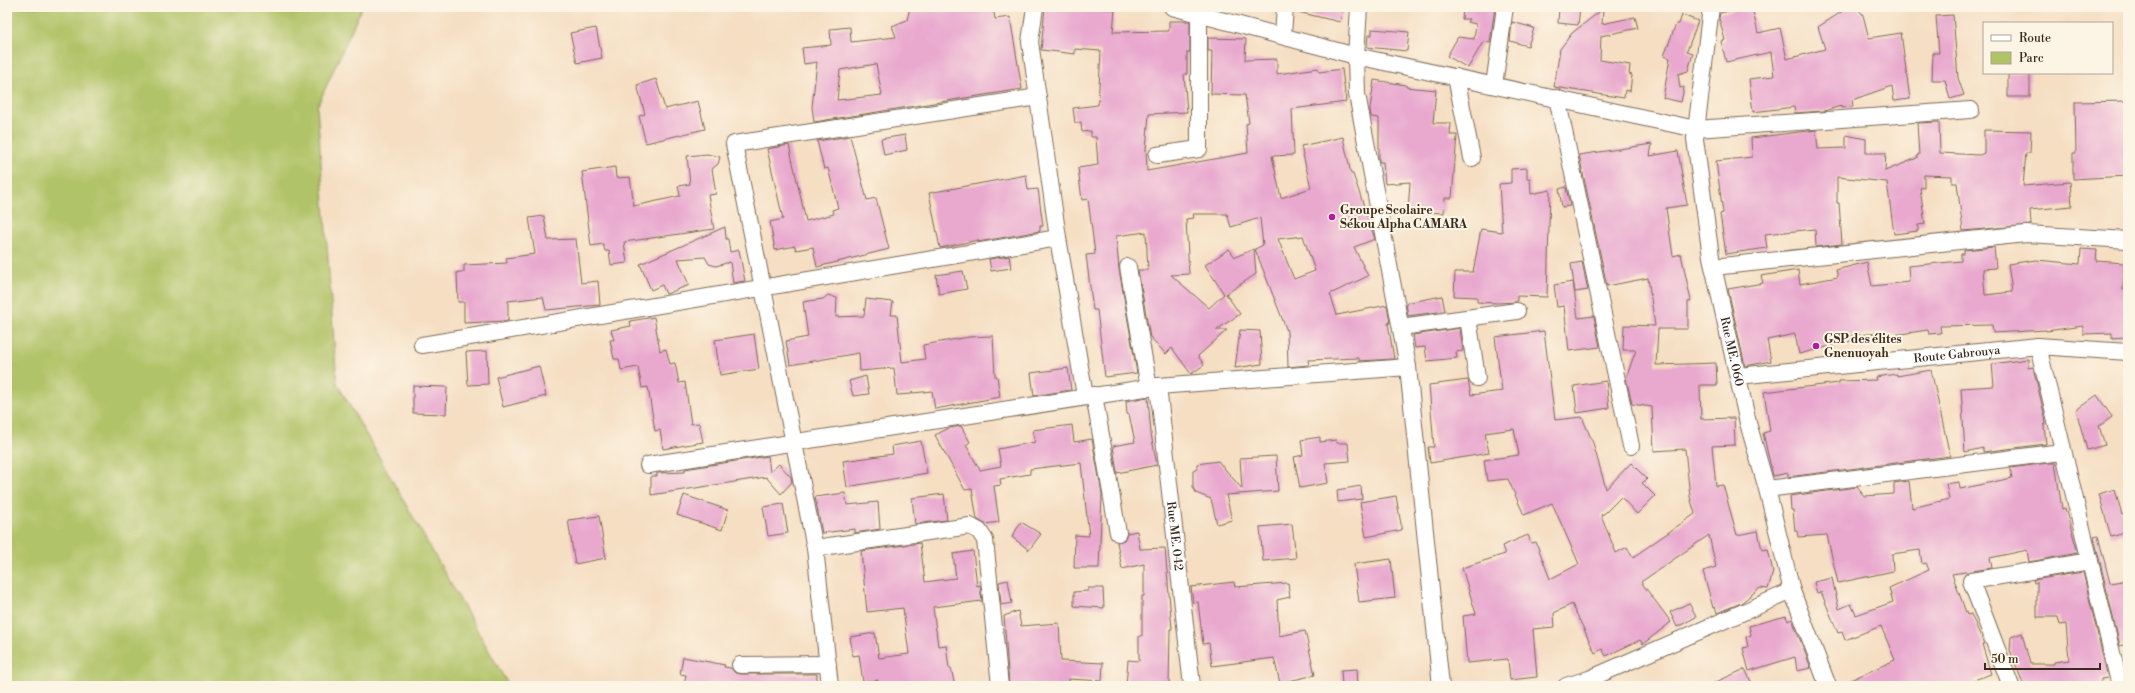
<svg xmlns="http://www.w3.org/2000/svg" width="2135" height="693" viewBox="0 0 2135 693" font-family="'Libre Bodoni',serif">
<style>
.green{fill:#b1c367;stroke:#767642}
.building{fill:#e9a9cf;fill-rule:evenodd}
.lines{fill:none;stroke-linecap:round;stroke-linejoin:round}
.minor-casing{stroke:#7c6957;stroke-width:18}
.minor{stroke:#fff;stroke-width:16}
.poi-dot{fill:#b5179e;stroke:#fcf5e5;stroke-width:1.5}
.labels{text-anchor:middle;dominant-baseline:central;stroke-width:4;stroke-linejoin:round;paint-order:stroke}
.poi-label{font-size:12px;font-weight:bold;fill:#3b2a1e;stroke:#fcf5e5;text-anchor:start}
.street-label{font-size:12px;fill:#3b2a1e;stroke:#fcf5e5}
</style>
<rect width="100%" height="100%" fill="#fcf5e5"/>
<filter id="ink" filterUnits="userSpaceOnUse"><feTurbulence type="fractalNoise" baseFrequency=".025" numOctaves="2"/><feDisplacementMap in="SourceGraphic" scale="8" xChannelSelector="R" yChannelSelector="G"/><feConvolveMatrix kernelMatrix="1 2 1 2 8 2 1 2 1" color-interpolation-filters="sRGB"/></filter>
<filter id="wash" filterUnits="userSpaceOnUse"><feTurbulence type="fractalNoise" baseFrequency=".012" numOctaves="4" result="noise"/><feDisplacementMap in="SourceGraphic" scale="16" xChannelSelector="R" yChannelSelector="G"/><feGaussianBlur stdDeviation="0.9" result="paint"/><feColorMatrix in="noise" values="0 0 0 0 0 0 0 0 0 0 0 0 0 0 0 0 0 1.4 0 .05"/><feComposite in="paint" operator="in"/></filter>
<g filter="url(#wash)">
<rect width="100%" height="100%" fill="#f5dec2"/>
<path class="green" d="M7,7H362L317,107L337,383L509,686H7Z"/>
<g id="blocks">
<path class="building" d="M910,7H993L995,19L1010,17L1022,89L814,122L812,107L817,62L804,64L802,48L831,45L830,29L850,27L851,42L896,37L892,26L907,20ZM876,64L882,95L837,100L840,70Z
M1045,7L1115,9L1113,32L1169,31V21H1190V52H1187V74H1184L1187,112L1149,114L1146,149L1147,171L1248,153L1246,124L1249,123L1245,95L1211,94L1212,51H1208V38L1246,39L1245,60L1277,59V74L1318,68L1319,72L1342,69L1346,102L1292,109L1294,155L1272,156L1281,198L1311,188L1301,146L1343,137L1351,174H1353L1375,239L1354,247L1368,276L1330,294L1337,315L1387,305L1390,323H1388L1394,359L1359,361V358L1308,360L1309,365L1288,367L1287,331L1255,249L1263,245L1260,218L1231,227L1227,214H1193L1194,218L1186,219L1189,274L1171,275L1209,308L1224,294L1205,265L1229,249L1235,257L1254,249L1256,274L1226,294L1240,314L1216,330H1227L1198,356L1204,365L1191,374L1172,348L1166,354L1150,337L1138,270H1148L1146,232L1116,236L1119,269L1137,373L1105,377L1097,310H1093L1086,255L1095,254L1088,199L1082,200L1078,168L1098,165L1096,137H1091V131L1082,132L1081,122L1075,123L1073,108L1098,105L1101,51L1075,49V54L1041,50ZM1303,236L1315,271L1294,279L1278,239Z
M1298,7H1343L1340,22L1298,12Z
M1463,7H1495L1490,43L1483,42L1468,68L1447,56L1458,37L1474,39L1476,24L1467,22L1469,19H1462Z
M1559,7H1580L1578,25L1558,23Z
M1746,7H1752L1758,33L1780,28L1787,59L1825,49L1818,27L1849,7H1857L1863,15L1869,38L1901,33L1910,99L1894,101L1892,86L1852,100L1853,107L1841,108V106L1824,111L1795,113L1794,107L1753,112L1749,79L1774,76L1771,52L1726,62L1721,41L1725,40L1719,18L1720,13Z
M1603,9L1602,24L1635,17L1638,28L1601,36L1600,60L1630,65L1629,74L1632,75L1630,91L1625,90L1624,98L1554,87L1560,49L1572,33Z
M1682,15L1698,21L1687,51L1693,53L1688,71L1678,74L1680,88L1684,87L1681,102L1663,98L1670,58L1664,56L1676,24H1679Z
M1953,15L1958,78L1964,95L1950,99L1945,80H1932L1933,53H1939L1936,16Z
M1512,22L1534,28L1528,46L1510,41Z
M596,28L602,58L577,63L570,33Z
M1372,29L1409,32L1407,51L1367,47L1368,35H1372Z
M2008,73H2030V97H2008Z
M656,79L665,109L698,101L705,129L646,143L639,116L645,114L637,85Z
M1374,80L1406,85V87L1436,90L1433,123H1451L1450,135H1457L1452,198H1445L1444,213L1408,211L1410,182L1385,184L1383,162H1379V118L1371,117L1370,109Z
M2128,101V176L2073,179V153H2076L2075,102Z
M1939,122L1940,153L1980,155L1984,153V130L2031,131L2030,153H2026L2023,186L2070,182L2072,206L2030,210L2031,225L1963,231L1957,183H1952V176L1924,175V187L1920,188L1925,224L1918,225V231L1894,234L1887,182L1837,177V203H1839L1842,244L1816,247L1815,229L1765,234L1767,248L1726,254L1720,214L1723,213L1716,161L1752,157L1751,138L1816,130L1818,149L1846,148V135L1866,139V153H1886L1885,171L1917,158V155H1919L1917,123Z
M905,135L907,150L884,155L881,139Z
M850,136L867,200L876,198L889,249L817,267L813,247L796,250L795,246L775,250L770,222L783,219L767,149L789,145L806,221L834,214L832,210L838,208L828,168L824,169L817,141Z
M1652,144L1650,156L1678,151L1687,205L1666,208L1673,256L1681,254L1691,301L1688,302V329H1658L1656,365L1716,363L1717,385H1700L1701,419L1734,418L1735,445L1712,446L1716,486L1723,485L1737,535L1758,531L1762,550L1768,549L1773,572L1768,589L1760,588L1741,603L1717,613L1715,607L1713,608L1703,571L1716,567L1709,535L1641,582L1671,622L1643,644L1640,640L1606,656L1602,649L1595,653L1572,604L1554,613L1555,627L1533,629L1537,677L1510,680L1508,659L1467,663L1463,616L1476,614L1462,568L1505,554L1502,546L1528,535L1531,543L1536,542L1550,579L1579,564L1552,503L1524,515L1508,479L1487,481L1484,460L1519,455L1514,429L1485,433L1489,453L1430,463L1428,447H1434L1429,385L1468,380L1471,395L1502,391L1495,337L1544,331L1555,420L1582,417L1593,443L1606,489L1631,463L1647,479L1642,483L1655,496L1637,514L1621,497L1605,513L1601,515L1616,553L1627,547L1633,557L1695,514L1690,497L1685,449L1654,451L1652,407L1632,404L1626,378L1636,350H1623L1624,325L1655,326L1648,278L1607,286L1579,155Z
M707,154L720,157L718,164L712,169L716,194L708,195L714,229L624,242L627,263L611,265L609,251H605L603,244L591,246L582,172L615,167L616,178L630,177L634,206L680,196L678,186L690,184L687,156Z
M1527,168V179L1530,178L1531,194L1550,190L1547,297L1517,296V302L1496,303L1477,302V297L1454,296L1455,272H1473L1481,229L1502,232L1499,184L1511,183V169Z
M1026,175L1028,190L1038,189L1043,226H1040V231L978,242V240L940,248L929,193Z
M1566,187L1570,206L1562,207L1559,189Z
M544,216L548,240L576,239L581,283L598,281L600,305L546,310L543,297L508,301V321L464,323V302H458L457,272H464V265L507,263L506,258L535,254L529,218Z
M725,227L726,239H728L730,252L739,250L745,281L733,283L730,262L716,266L709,264L705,257L678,259L689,285L666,294L662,285L651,290L640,264Z
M1994,247L1996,268L1983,269L1985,295L2012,292L2008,264L2036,260L2080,264L2081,249L2097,250L2096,261L2124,263L2123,290H2128V334H2125V337L2112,338V333L2083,334V326L2046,331V330L1993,333L1992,325L1940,326L1941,333L1929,334L1928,330L1887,336V332L1850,336L1851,341L1799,354L1795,334L1767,340L1771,361L1745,366L1728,289L1763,283L1761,276L1798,270L1800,284L1838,277L1836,270L1867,262L1872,286L1909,282L1908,266L1961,261V254H1964V250Z
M1009,256L1011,268L991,271L989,259Z
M1582,262L1588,290L1575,292L1571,264Z
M963,271L967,289L939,294L936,275Z
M1573,282L1578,318L1594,316L1600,347L1569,351L1564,306L1557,307L1554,285Z
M828,295L837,298L836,317L864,316L866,299L893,302L891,315H897L902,362L925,359L923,345L969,337L993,336L995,376H997L1000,397L935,409L932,391L913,393L912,391V394L897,395L894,368L860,371L859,353L790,365L786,341L808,337L803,302L823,299Z
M1442,296L1445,311L1408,316L1406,303Z
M654,317L660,351L666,349L670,364L675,363L679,383L685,382L691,424L699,423L703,442L663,449L660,430L655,431L648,387L642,388L638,367L621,370L619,359H614L610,340H614L611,330L631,326L630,321Z
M1460,328L1463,351L1456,352L1457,358L1427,361L1425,347L1415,348L1413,335Z
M1240,330L1260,331L1262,364L1235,368Z
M754,334L759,369L720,375L715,340Z
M487,351L488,384L468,385L466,352Z
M2028,359V368L2033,367L2045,417L2046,424L2044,425L2046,444L1983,452V448L1965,452L1961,388L1994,386L1992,364Z
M539,366L546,396L503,407L496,377Z
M1068,368L1071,390L1034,396L1031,373Z
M1931,370L1950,456L1788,477V473L1773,476L1763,433L1770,431L1764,392L1839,383V381L1877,380L1876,377L1897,374V376Z
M866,376L869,394L853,396L849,381Z
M1606,381L1609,408L1577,413L1574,386Z
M413,386L447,387L446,414L413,413Z
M2097,395L2112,417L2099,426L2105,445L2087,450L2076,410Z
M1148,397L1151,434L1157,465L1117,473L1113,446L1135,442L1129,414L1127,415L1126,401Z
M1072,425L1074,442L1092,439L1102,494L1099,568H1074L1075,535L1089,536L1081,463L1030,469V474L1000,479L1001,485L994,486L999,522L985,524L977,519L972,489L965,490L935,435L949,428L961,426L970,442L966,445L980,470L1001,466L998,449L1035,442L1033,430Z
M1320,437V442L1336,440L1337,443H1348L1350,461L1325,463L1328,483L1300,488L1294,457L1303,455L1301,440Z
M921,441L927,473L847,487L843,461L893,454L892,446Z
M768,456L770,472L779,464L791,477L792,482L781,494L766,477L651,495V476H657V473L685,472V469Z
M1276,456L1278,491L1226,495L1232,520L1217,524L1211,499L1196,493L1193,487V471L1197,469V464L1218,461L1242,489L1240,458Z
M2048,463H2055L2062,509L2065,508L2078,553L2029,562L2027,550L1990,558L1992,568L1952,574L1967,615L1971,614L1984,644H1982L1991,674L1974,680L1976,686H1837L1895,660L1881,626L1845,640L1842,632L1838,633L1821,592L1817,593L1814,582L1832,578L1839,609L1851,604L1856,615L1893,602L1889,588L1929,570L1926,563L1922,564L1920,550L1892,554L1893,571L1838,583L1827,535L1798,537L1797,531H1795L1793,510H1791L1790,496L1857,487L1864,496L1894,494V483L1909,481L1912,508L1949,499L1946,484L1959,482L1960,489L2012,478L2010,468Z
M1361,486L1362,499L1338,502L1337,490Z
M2115,489L2122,515L2126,514L2128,532L2111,537L2099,494Z
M845,493L847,505L878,502L880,529L855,533V529L822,533L815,497Z
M944,494L947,520L915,524L912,498Z
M684,495L728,510L722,530L677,515Z
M1396,496L1402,530L1366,537L1360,502Z
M783,504L788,533L768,536L763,507Z
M599,516L606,558L575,564L568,520Z
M1021,522L1041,534L1029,550L1012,537Z
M1292,524L1296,558L1263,561L1260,527Z
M1137,531L1140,549L1165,548L1172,629H1170L1169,686H1126L1128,660L1139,661V636H1142V596H1144V564L1122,569L1117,542L1124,540L1127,533Z
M2098,536L2110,583L2128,580V644L2120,646L2094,537Z
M920,543L925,582L956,578L953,554L973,551L977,586L980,585L982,601L933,607L938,646L946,645L949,668H951L955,686H879L878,680L863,682L859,655L853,656L850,637L875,633L879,658L909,654L903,608L867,612L861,551Z
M1391,559L1395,598L1359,602L1354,564Z
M2083,572L2108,678L2101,679V686H2024L2010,650L2011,637L2022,633L2030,664H2054V662L2069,660L2066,624L2060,625L2058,617H2037V582L2034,583L2033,580Z
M1008,580L1012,603L1001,605L999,582Z
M1234,582L1235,587L1288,583L1290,597L1277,600L1279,636L1305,631L1315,675L1280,683L1274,658L1212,666L1209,643L1203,644L1198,602L1193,603L1191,587Z
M1088,588H1103L1104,608L1074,606V592L1088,591Z
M1689,603L1696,617L1677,627L1670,612Z
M1018,611L1021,626L1059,623L1061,661L1103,663L1102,681L1069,679V686H1009L1004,616Z
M1786,616L1788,621L1792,619L1811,668L1797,671L1795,657L1749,671L1743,648L1748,647L1746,637L1751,635L1749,626Z
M683,657L725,665L724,667L731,668L735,673L740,674H817V686H697L684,684L686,675L680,674Z
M1357,669L1358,686H1342L1341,670Z
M1745,669L1753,686H1707Z"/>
</g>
</g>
<g filter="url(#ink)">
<use href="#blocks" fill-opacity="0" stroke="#7c6957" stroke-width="1"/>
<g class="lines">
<g class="minor-casing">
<g id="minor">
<path d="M1035,7L1030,42L1058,238L1085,396"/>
<path d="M1172,7L1356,56L1696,129L1971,110"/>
<path d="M1359,7L1356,56L1357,94L1408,367L1441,686"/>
<path id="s1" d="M1711,7L1695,139L1711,257L1748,423L1767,489L1792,591L1828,686"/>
<path d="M1283,35L1285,7"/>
<path d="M1456,77L1472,158"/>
<path d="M1494,85L1505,7"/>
<path d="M1557,98L1631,446"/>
<path d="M1157,155L1199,149V13"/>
<path d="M1128,267L1149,388"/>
<path d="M1713,267L2026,234L2128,240"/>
<path d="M1468,318L1477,378"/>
<path d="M1401,327L1517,311"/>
<path d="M422,345L1058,238"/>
<path d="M2038,346L2120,686"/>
<path id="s2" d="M1738,376L2038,346L2128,352"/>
<path id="s3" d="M1158,386L1192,686"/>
<path d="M1094,395L1118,533"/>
<path d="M648,465L1158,386L1408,367"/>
<path d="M1767,489L2062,452"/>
<path d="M815,548L970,526L979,531L985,540L1000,686"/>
<path d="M740,665L828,664"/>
<path d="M830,686L815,548L734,144L1038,97"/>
<path d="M1566,686L1589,679L1792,591"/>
<path d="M2011,686L1971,581L2090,561"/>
</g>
</g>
<use href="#minor" class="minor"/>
</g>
</g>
<g class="poi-dot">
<circle cx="1332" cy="217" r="4"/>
<circle cx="1816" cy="346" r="4"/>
</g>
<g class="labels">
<g class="poi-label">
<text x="1340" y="210">Groupe Scolaire<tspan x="1340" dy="14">Sékou Alpha CAMARA</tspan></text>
<text x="1824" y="339">GSP des élites<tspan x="1824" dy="14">Gnenuoyah</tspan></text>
</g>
<g class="street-label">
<text stroke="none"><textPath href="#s1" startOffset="349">Rue ME. 060</textPath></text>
<text stroke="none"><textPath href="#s2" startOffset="220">Route Gabrouya</textPath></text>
<text stroke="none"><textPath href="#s3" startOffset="151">Rue ME. 042</textPath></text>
</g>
</g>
<rect width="2135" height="693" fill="none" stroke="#fcf5e5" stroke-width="24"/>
<rect x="1983" y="22" width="130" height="52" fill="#fcf5e5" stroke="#afa495"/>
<rect x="1991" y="35" width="20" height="6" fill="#ffffff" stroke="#afa495"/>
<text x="2019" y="42" font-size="12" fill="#3b2a1e">Route</text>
<rect x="1991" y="52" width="20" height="12" fill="#b1c367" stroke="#afa495"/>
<text x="2019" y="62" font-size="12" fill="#3b2a1e">Parc</text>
<path d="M1985 663v6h115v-6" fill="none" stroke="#3b2a1e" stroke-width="2"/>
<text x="1991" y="663" font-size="12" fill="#3b2a1e" stroke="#fcf5e5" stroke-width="3" paint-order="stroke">50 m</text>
</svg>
